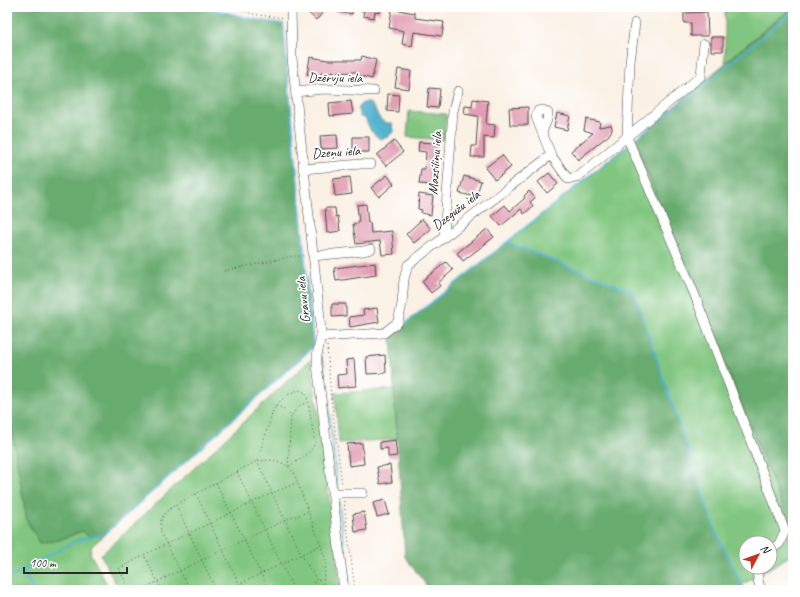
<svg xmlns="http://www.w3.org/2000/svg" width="800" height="597" viewBox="0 0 800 597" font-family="Caveat,sans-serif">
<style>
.green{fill:#81c680;stroke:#567856;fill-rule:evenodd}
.forest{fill:#68ab6e;stroke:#4a6b4c}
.water{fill:#52b4d0;stroke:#3e707e}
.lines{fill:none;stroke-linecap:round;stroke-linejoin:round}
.stream{stroke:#52b4d0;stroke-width:2}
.building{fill:#e29fb4}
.minor-casing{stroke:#4a4947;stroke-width:10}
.path{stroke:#4a4947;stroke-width:1;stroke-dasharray:1 3;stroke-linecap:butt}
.minor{stroke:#fff;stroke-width:9}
.labels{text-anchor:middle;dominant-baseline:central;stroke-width:3.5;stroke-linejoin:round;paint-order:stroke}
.street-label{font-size:14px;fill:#2b2b2b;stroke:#fff}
</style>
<rect width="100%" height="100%" fill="#fff"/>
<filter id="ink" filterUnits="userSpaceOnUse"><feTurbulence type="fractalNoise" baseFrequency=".025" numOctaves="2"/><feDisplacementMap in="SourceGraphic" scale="8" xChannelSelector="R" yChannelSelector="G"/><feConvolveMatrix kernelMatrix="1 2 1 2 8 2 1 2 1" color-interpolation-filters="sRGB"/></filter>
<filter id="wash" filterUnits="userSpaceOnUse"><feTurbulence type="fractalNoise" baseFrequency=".012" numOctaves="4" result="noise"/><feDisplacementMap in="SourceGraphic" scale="16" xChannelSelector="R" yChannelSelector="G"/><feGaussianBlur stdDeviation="0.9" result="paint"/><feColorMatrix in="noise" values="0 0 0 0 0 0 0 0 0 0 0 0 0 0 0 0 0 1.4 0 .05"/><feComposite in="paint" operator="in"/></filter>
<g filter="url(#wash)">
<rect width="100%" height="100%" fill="#faf0e3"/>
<path class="green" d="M725,7H793L725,62Z
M409,111L446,114L444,140L407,137Z
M634,140L793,531V554L742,585L716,533L507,242ZM746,543H770V567H746Z
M311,359L341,590H119L101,555Z
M394,389L397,439L339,443L335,393Z
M7,402L27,521L40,543L59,540L82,531L101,535L108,531L92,546L90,553L110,590H7Z"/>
<path class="forest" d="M7,7H200L251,19L283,24L313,347L108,531L101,535L90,537L82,531L59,540L40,543L27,521L7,402Z
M793,7V531L634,140C687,96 739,51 793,7Z
M507,242L634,292L716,533L745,590H430L405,557L391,339L395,332Z"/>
<path class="water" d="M367,102C379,107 375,125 392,123L393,132L388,137L380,139L371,131L365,118L360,117L358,110L361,104Z"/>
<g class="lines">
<path class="stream" d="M283,11V7
M634,140L714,77L793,11
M507,242L634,292L716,533L745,590
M395,332L626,147
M323,361L327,389
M328,400L337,487
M338,499L350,590
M23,570L33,590
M7,579L77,540L101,535L108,531L313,347L283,24L252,19L203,7"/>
</g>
<g id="blocks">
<path class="building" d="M302,7H328L316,20Z
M338,7H353L352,14L337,12Z
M361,7H381L380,13L375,12L374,18L363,16L364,10H361Z
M392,9L415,13V18L444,22L442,36L414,32L412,46L402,44L404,31L389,28Z
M707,12L708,36H691V23H684V13Z
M711,37H723V51H711Z
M362,56L376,60L372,79L357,75V72L321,73V77L307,75L310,57L328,60H361Z
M398,69L411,71L409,89L395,87Z
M429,88L440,89L438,108L427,107Z
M388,94L399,95L398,112L387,111Z
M473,99L488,101L486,124L495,125L494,138L484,137V157H471L472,146H476L478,116L464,114L465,106L472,107Z
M351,101L353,114L330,116L329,103Z
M528,107V125H510L509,108Z
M557,113L570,116L567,130L554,127Z
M586,119L600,122L599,127L611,125L612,127V130L609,135L578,160L571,151L593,133L584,130Z
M337,135L338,148L321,149L320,136Z
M353,137H369V152H353Z
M394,141L403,152L386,166L377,155Z
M419,142L437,143L433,185L419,184L421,169H425L426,152L418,151Z
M502,155L511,167L495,180L485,168Z
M549,173L558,184L547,193L538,182Z
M387,175L394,184L379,197L371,188Z
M464,176L481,181L476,197L459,193Z
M350,177L352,194L335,196L333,179Z
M529,191L535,198L530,202L533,206L524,214L521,209L501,226L492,216L505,205L510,211L525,198L524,196Z
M419,194L433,196L431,215L421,213L422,210L418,209Z
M366,204L368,223L370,222L371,233L392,231L394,254L382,255L380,241L356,244L353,224L359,223L357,205Z
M325,208H335L336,217L338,216L340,231L327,233Z
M422,219L431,229L414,243L406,234Z
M487,229L494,237L463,261L457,253Z
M446,262L453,270L438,283L440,286L431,293L422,281Z
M375,263L376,275L336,281L334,268Z
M332,304H346V316L332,317Z
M377,308L379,322L350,327L349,317L364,315L363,310Z
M385,355L386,373L367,374L366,357Z
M354,359L356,386L338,388L337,375L347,374L346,360Z
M395,440L397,456L388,457V448L380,449V442Z
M362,443L364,464L349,466L347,444Z
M390,465L392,482L380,484L377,467Z
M385,500L389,514L377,517L373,503Z
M364,512L367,530L355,532L353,514Z"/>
</g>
</g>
<g filter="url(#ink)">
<use href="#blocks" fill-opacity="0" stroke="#4a4947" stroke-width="1"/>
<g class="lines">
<g class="minor-casing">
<path id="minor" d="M291,7L292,58L320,318L321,337L317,355V364L344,590
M635,23L630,62L627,137L694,293L785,531L779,544L770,550
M295,92L324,89L374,91
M542,132L547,120L548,113L543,110L538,111L536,117L551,155L568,179L579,176L701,76L704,44
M303,169L361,164H371
M444,237L453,111L458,91
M313,256L364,251L371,249
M321,337L384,333L398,322L402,304L404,279L408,265L551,155
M332,493H363
M757,567L758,580L761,590"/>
</g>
<path class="path" d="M226,7L258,15L284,18
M224,271C237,268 249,266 261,263C279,260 287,255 305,256
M327,346L331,397L342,484
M276,406L283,408L291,416L288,466
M292,415C296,410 300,402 307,404
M289,466C299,460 310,455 315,443L307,396L304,392L299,390C288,393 279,400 273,411L257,461L301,554L317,581L322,579
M237,472L294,590
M216,483L269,590
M196,494L242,590
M344,501L355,590
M176,505L216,590
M130,590L119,569L144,555
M140,590L285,520L308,512
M162,590L144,555L272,493L297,483
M190,590L161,533C159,516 163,515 175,505L257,461C272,459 284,460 294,473L326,560C326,571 322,579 323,590
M227,590L321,545
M300,590L316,582"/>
<use href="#minor" class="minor"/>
</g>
</g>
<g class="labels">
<g class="street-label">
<text x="335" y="77">Dzērvju iela</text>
<text transform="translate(336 152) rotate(-4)">Dzeņu iela</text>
<text transform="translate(435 163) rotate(-86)">Mazsiliņu iela</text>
<text transform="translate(456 210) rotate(-38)">Dzegužu iela</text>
<text transform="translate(303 300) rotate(-96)">Gravu iela</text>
</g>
</g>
<rect width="800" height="597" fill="none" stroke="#fff" stroke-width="24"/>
<g transform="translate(758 555) rotate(49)"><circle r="19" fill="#ffffff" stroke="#aaaaaa"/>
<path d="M0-3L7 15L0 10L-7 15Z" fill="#c8321e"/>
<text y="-6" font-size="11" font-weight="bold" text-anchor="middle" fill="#2b2b2b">N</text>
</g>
<path d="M24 567v6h103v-6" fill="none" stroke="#2b2b2b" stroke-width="2"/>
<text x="30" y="567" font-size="12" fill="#2b2b2b" stroke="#ffffff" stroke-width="3" paint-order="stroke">100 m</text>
</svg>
